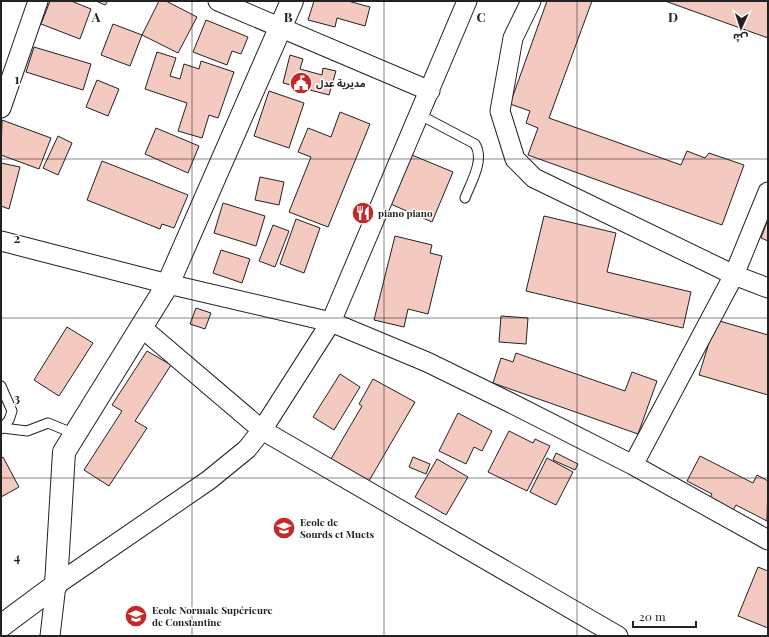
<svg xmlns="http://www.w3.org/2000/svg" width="769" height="637" viewBox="0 0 769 637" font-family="'Playfair Display','Noto Sans Arabic',serif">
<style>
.building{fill:#f3c9c0;stroke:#222}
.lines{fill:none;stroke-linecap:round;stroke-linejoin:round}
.service-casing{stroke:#222;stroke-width:11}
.minor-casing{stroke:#222;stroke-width:21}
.secondary-casing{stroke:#222;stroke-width:24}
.service{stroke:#fff;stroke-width:9}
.minor{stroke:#fff;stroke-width:19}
.secondary{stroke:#fff;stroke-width:22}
.grid{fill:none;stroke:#222;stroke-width:1;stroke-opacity:0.55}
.labels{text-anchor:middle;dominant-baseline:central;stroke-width:3;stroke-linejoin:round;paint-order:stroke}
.poi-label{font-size:10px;font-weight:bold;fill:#222;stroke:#fff;text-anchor:start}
.grid-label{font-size:13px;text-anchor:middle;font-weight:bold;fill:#222;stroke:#fff;stroke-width:3;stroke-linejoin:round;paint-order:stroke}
</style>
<rect width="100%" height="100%" fill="#fff"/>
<path class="building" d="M50,1H71L91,9L80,39L41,24Z
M96,1H108L105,5Z
M159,1H166L197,17L178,53L142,35Z
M314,1H348L370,7L365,26L337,18L335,27L308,20Z
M547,1H592L549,118L681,165L687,151L705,158L709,153L744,165L722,225L528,155L538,128L526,123L530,111L510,104Z
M665,1H768V38Z
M206,20L248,37L241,54L232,51L227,65L193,52Z
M113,24L142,35L130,66L101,55Z
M34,47L91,64L83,90L26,72Z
M157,52L176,58L170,76L180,79L184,64L199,69L201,61L234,72L218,118L209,115L202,138L178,131L187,103L145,89Z
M290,55L303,59L300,69L322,75L323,68L336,71L329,95L283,83Z
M97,80L119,89L108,116L86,107Z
M269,91L304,103L289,148L254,136Z
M340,112L370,124L328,227L289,212L311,157L298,152L308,128L331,137Z
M2,120L51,138L39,169L1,155Z
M156,128L199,146L188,173L145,154Z
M58,136L72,143L58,175L43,168Z
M407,153L453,172L432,222L386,202Z
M102,161L188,195L174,228L162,224L160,229L87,200Z
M1,163L20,167L9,209L1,206Z
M260,177L284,182L279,205L255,200Z
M223,203L265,216L256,246L214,233Z
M544,216L616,233L607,272L691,292L683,328L526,291Z
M296,219L320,228L304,273L280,264Z
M768,219V241L761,238Z
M273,225L289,231L275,267L259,261Z
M395,236L432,245L430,253L442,256L428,314L408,309L404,327L374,320Z
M221,250L250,259L242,283L213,273Z
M196,308L211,313L205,329L190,324Z
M501,316L528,318L526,344L499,342Z
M716,320L768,335V395L699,375Z
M67,327L93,343L59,396L34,380Z
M147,351L171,365L135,421L147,428L109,486L84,470L122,411L112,405Z
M516,353L625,391L632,372L657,381L638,434L493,383L501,358L513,362Z
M340,374L360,387L334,430L313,417Z
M373,379L415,402L366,486L328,464L362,406L359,404Z
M458,413L492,431L482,451L474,447L466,464L439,451Z
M509,431L533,443L535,439L550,446L527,491L488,472Z
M556,453L578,464L575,470L553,460Z
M700,456L753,483L757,475L768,481L767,521L736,505L730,516L707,504L712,494L687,481Z
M3,457L19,487L1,497V458Z
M413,457L430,464L426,474L409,467Z
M547,458L573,472L556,505L530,492Z
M437,459L468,477L446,515L415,497Z
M758,567L768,571V628L738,616Z"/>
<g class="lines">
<g class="service-casing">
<path id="service" d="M420,115L475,144C485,160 471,182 465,198
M1,386L12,411L9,420L1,429
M3,428L27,431L48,423L75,434"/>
</g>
<g class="minor-casing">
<path id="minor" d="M218,1L430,91
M531,1L513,38L500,111L515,159L534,178L734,275L768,288
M1,108L38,1
M1,241L168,284L331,322L427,362L511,403L633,465L768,540
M141,327L262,430L618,636
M633,465L734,275L768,192
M50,636L56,585L209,480L247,449L262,430L331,322L467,1"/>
</g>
<g class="secondary-casing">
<path id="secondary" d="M1,626L56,585L64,452L168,284L292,1"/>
</g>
<use href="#service" class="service"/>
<use href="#minor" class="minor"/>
<use href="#secondary" class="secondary"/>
</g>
<path class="grid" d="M192,1V636M384,1V636M577,1V636M1,159H768M1,318H768M1,478H768"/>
<defs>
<g id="civic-disc" transform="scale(1.15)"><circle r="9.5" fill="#c62828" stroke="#fff"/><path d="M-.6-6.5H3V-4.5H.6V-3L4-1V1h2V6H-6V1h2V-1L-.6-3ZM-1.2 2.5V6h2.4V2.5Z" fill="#fff"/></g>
<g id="restaurant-disc" transform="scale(1.15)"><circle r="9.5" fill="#c62828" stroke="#fff"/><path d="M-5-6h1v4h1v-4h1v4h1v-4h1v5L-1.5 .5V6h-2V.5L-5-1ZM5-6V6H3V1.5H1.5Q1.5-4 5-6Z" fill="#fff"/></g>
<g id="school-disc" transform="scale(1.15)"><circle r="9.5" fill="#c62828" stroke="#fff"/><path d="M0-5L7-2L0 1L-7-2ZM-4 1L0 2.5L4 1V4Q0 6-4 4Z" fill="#fff"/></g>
<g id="university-disc" transform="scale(1.15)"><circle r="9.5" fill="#c62828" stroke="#fff"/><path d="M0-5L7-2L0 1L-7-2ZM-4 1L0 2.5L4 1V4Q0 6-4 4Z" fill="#fff"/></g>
</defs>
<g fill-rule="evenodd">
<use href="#civic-disc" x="301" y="83"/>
<use href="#restaurant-disc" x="363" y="213"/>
<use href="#school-disc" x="284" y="528"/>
<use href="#university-disc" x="136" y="616"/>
</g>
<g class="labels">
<g class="poi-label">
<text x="316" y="83">مديرية عدل</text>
<text x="378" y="213">piano piano</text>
<text x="300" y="522">Ecole de<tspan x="300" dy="12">Sourds et Muets</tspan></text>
<text x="152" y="610">Ecole Normale Supérieure<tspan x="152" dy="12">de Constantine</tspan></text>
</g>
</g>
<g class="grid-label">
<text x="96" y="22">A</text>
<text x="288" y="22">B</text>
<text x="481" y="22">C</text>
<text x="673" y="22">D</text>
<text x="17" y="84">1</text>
<text x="17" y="243">2</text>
<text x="17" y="403">3</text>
<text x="17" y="562">4</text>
</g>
<rect width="769" height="637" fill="none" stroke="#222222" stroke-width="4"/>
<g transform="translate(741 28) rotate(183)" stroke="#ffffff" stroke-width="3" paint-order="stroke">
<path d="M0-3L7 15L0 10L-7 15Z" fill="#222222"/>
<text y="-6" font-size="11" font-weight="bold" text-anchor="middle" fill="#222222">ش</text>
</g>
<path d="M633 621v6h63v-6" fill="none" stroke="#222222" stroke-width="2"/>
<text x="639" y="621" font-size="12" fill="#222222" stroke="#ffffff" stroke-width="3" paint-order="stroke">20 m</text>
</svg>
